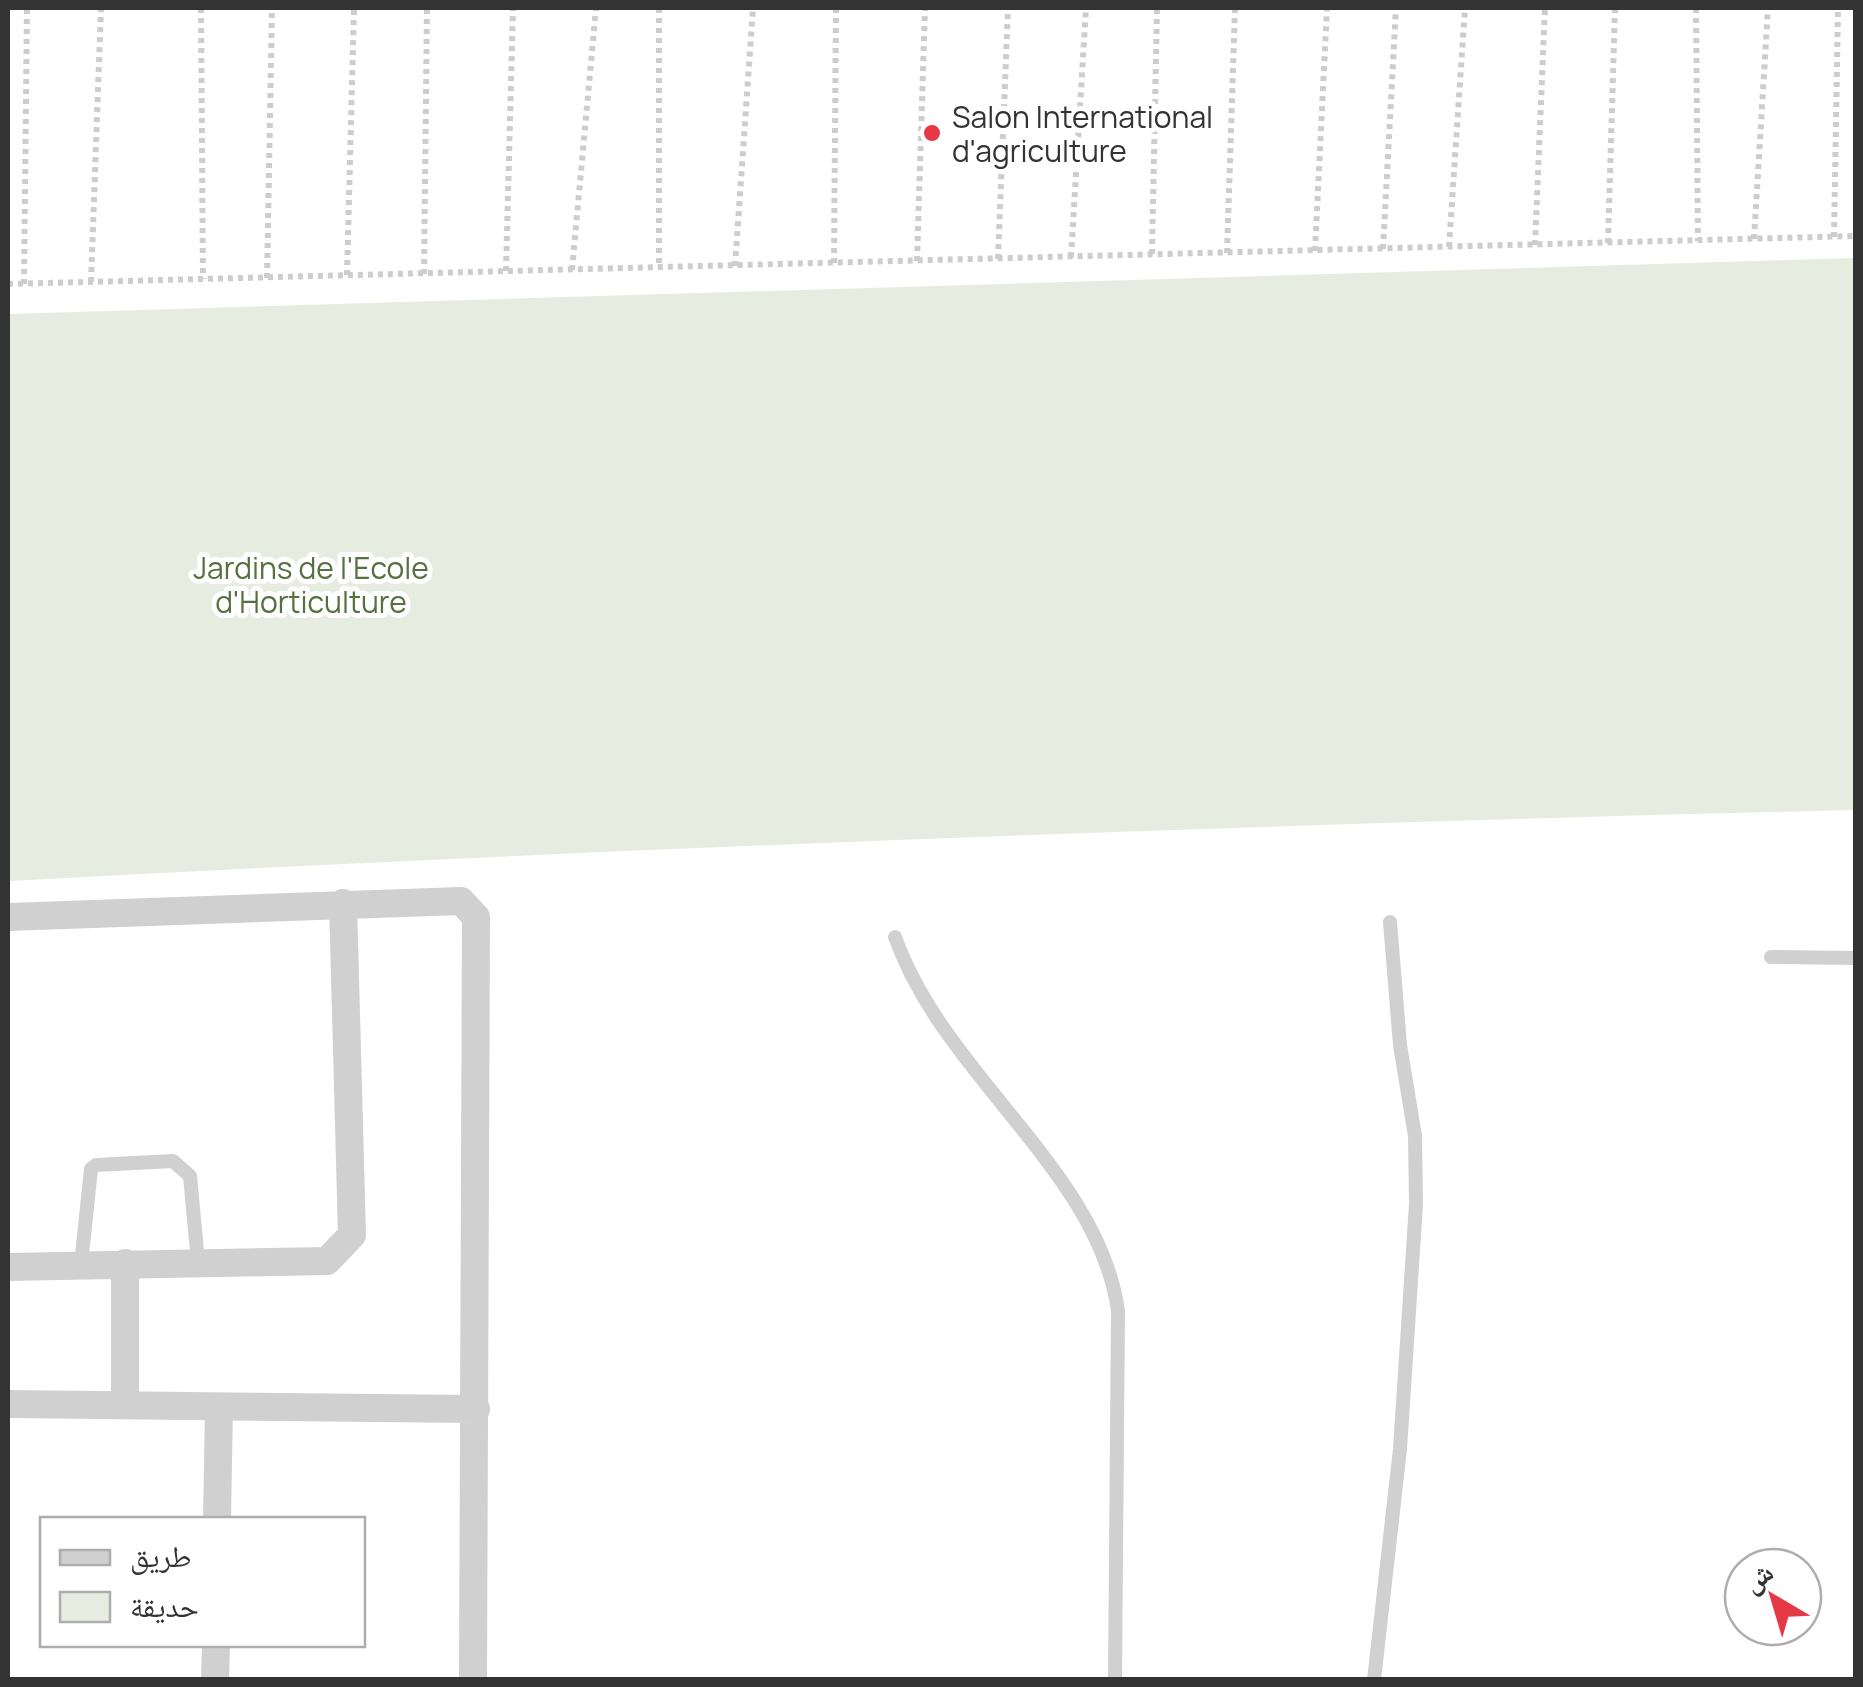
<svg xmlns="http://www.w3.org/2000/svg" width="1863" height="1687" viewBox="0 0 1863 1687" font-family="Manrope,'Noto Naskh Arabic',sans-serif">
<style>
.green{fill:#e6ecdf}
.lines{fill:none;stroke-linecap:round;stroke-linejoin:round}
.path{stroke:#cdcdcd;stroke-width:6;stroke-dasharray:5 5;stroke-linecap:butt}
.service{stroke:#d0d0d0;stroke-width:14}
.minor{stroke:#d0d0d0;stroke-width:28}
.poi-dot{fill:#e63946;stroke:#fff;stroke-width:4}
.labels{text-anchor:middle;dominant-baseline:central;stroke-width:10;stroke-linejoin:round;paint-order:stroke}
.poi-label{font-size:30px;fill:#333;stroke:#fff;text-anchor:start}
.park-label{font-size:30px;fill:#56703f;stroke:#fff}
</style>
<rect width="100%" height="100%" fill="#fff"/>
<path class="green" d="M1855,258V810C1239,825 623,848 8,881V314Z"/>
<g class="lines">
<path class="path" d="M201,8L203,279
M659,8V268
M1696,8L1698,241
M1834,237L1838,8
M1754,239L1768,8
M1608,243L1615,8
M1535,245L1545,8
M1449,247L1465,8
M1383,249L1396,8
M1315,251L1327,8
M1227,253L1235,8
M1152,254L1157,8
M1071,257L1086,8
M998,259L1008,8
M917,261L925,8
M834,263L836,8
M735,266L753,8
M572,270L596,8
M506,271L513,8
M424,274L427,8
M347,275L354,8
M267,278L272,8
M91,282L101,8
M8,284L1856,236
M24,284L27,8"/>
<path class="service" d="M895,937C945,1077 1099,1171 1118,1311L1115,1680
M1771,957L1856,958
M81,1264L91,1169L96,1165L173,1161L190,1176L198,1262
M1374,1680L1400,1449L1416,1204L1415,1136L1400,1045L1390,922"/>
<path class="minor" d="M8,917L461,901L476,917L473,1680
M8,1267L327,1261L352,1235L343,903
M8,1404L476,1409
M125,1405V1263
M217,1520L219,1407
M215,1680L216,1644"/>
</g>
<circle class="poi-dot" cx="932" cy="133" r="10"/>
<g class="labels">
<g class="poi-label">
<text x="952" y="116">Salon International<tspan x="952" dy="34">d'agriculture</tspan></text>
</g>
<g class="park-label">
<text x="311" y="567">Jardins de I'Ecole<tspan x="311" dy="34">d'Horticulture</tspan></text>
</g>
</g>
<rect width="1863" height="1687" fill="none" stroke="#333333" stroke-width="20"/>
<rect x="40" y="1517" width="325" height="130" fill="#ffffff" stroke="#adadad" stroke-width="2.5"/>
<rect x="60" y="1550" width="50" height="15" fill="#d0d0d0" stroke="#adadad" stroke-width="2.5"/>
<text x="130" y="1567" font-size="30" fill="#333333">طريق</text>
<rect x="60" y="1592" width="50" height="30" fill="#e6ecdf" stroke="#adadad" stroke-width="2.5"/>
<text x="130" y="1617" font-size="30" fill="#333333">حديقة</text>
<g transform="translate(1773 1597) rotate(322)"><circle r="48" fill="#ffffff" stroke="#adadad" stroke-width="2.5"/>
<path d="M0-8L18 38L0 25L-18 38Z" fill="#e63946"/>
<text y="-15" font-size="28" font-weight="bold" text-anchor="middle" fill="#333333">ش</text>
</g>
</svg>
